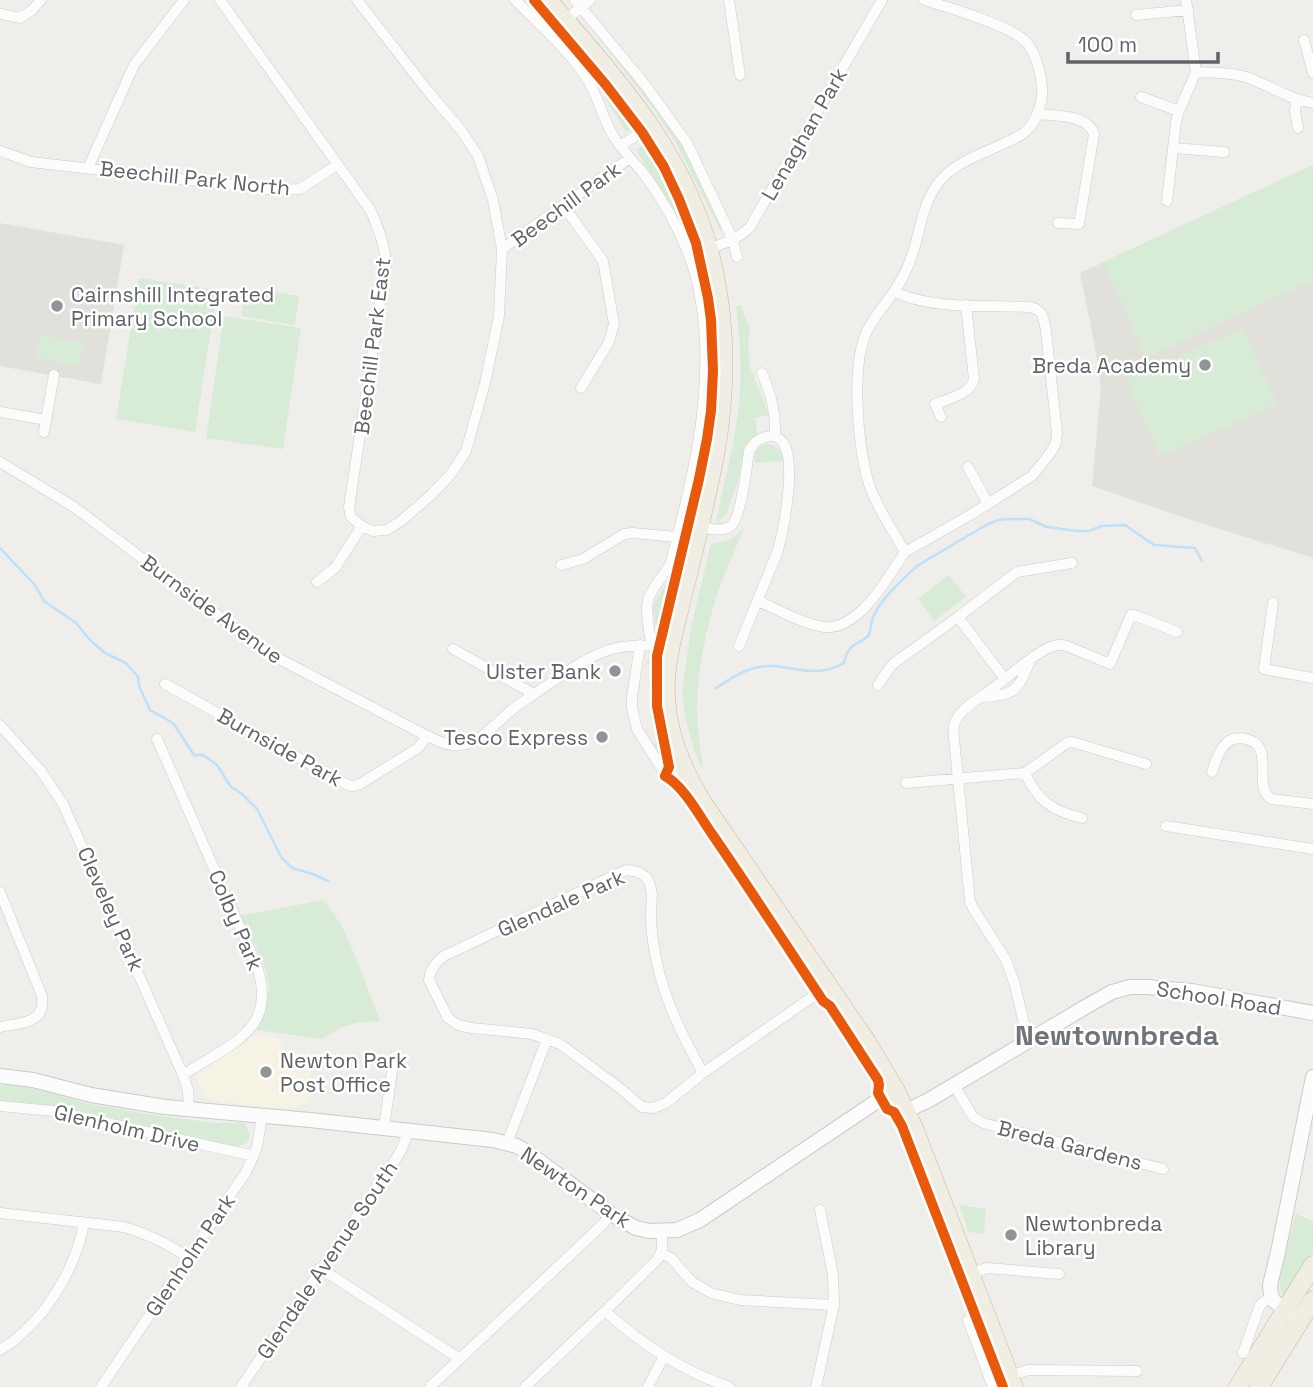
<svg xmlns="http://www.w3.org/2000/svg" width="1313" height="1387" viewBox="0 0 1313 1387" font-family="'Space Grotesk',sans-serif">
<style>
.commercial{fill:#f7f3e4}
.education{fill:#e2e0da}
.green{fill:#d8ebd6}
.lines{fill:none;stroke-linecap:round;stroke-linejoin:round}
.stream{stroke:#bfe0f9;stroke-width:2.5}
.street-casing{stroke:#cbcccc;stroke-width:11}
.secondary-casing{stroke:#cacacb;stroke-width:16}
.highway-casing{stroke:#c8b996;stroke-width:19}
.street{stroke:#fdfcfc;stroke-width:10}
.secondary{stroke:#fdfcfc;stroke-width:14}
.highway{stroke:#f0ede3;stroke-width:18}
.cycleway-casing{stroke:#fff;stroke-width:15}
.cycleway{stroke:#e8590c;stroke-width:10}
.poi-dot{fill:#919496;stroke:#fff;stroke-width:2.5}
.labels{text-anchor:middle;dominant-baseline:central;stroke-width:5;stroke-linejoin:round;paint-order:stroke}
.street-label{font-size:21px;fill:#5f6368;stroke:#fff}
.poi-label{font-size:21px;fill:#5f6368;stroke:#fff;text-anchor:start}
.district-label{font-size:28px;font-weight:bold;fill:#70757a;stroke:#fff}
</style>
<rect width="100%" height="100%" fill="#efeeea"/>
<path class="commercial" d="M258,1033L276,1037L286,1052L309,1053V1103L296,1108L253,1106L206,1099L194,1072Z"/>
<path class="education" d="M1313,165V558L1188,519L1092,486L1101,387L1094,342L1080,273Z
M0,223L124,245L101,384L0,366Z"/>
<path class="green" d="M591,28L644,91L683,144L695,167L721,227V232L676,143L653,108Z
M606,90L631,124V128L626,132L603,94Z
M641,147L648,149L670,185L684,217L694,245L702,273L701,275L689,243L636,149Z
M1313,165V280L1146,358L1103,262Z
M139,278L217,290L195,432L116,419Z
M246,288L299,296L295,325L241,316Z
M741,305L750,331L748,342L750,367L769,415L755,418L757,433L745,446L738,481L726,515L718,522H716C722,490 731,458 736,426C743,387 741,345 736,306Z
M224,316L301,328L283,449L206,438Z
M1243,328L1277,404L1160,456L1126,380Z
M40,335L84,343L79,366L36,357Z
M768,444C777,445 783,451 783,461L755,463C753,453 758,446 768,444Z
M744,527C736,551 723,574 716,598C705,634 697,673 697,710C697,730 701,750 703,770L694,750L685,716L682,691L691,627L711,544C727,542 734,540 744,527Z
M676,566L660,631L659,635H657L653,608L654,603L668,581Z
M949,575L966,597L934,621L918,599Z
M650,655L655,657L653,701L657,726L664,756L661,755L654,745L657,740L650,707L649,688L652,666L646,663Z
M323,900L341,924L355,955L380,1021L361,1022L345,1026L321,1039L257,1030C263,1016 268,1003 269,987C269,970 249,931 239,916Z
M0,1085H14L49,1092L84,1103L159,1116L218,1123H242L246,1125L250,1136C248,1142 246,1144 239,1145L238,1148L80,1112L36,1104L0,1101Z
M959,1205L986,1209L984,1234L969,1232Z
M1296,1214L1313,1221V1251L1287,1297L1282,1295L1280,1285V1274Z"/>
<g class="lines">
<path class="stream" d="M0,548L35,585L44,601L76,623L91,641L105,653L126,663L138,677L139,686L150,710L173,723L194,755H203L217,765L231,787L241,793L257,809L281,857L292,868L313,874L328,881
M716,688C727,681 738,673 751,669C782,658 810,683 844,663C846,653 849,647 859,642C863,640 864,640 868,636C872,630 870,622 874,615C882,598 903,579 917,566L986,525L998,520L1008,519H1029L1047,527L1077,531H1089L1102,526L1125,525L1154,545L1195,548L1202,561"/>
<g class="street-casing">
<path id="street" d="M220,0L371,211C378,229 385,244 386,264L349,507L351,517L362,526L373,531L386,530L400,522L432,494L451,474L466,451L485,383L499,316L502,249L493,200L478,156L461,130L427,90L357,0
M515,0C540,25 568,49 587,79C599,98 603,120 614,137C622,150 634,162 644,174C660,196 676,223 686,248C697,273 701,299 704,326C711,407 691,484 671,562C665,575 654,585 649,597C644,609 650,632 651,644
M575,0L646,86L687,143L733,240L737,257
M729,0L740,75
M1186,0L1196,72
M0,14L20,18L32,10L41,0
M1136,15L1188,10
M565,20L590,0
M1304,40L1313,73
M1196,72C1213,73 1230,72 1246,77C1269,85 1288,99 1313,103
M1141,97L1179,111
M1296,100L1295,111L1298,128
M1037,114C1055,116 1087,114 1094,134L1079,224L1058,223
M620,146L651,126
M1174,148L1224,152
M0,151L31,162L276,190L300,189L337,165
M88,168L134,65L184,0
M1167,201L1176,122L1179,111L1196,72
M563,205L603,261L614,324L609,342L581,388
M709,248C724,244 738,239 750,227L882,0
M502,249L630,158
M895,292C933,310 987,305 1029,307C1043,309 1044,318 1046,331L1057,433L1056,443L1051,452L1032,476L972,514L905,552
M0,412L46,420L54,375
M941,417L935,404C948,399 971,394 974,379L966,305
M44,432L46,420
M0,462L74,507L268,653L427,736
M968,467L988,504
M699,527C709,529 723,532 731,526C741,518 747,466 749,451C755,440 763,435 775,436
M561,565L583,559L624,534L632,533L677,537
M317,582L335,568L362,526
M758,601C778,610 803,624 824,627C859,631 888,577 905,552C892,529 876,506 868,481C858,445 850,363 868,329C880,307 899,290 908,266C920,239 920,206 939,182C954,163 981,154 1003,144C1010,140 1020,137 1026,131C1037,121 1043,102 1042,88C1041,73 1036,54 1027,43C1013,26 947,7 924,0
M1273,603L1264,669L1313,678
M640,645L632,697V708L637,729L662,769L678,776L689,785
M739,646L777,553C784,530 796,465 784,444C781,439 779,439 775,436C776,412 771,395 762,373
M453,649L534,694C559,678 586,655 616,648C634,644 652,646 671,646
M1005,679L958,617L1017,572L1072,563
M165,684L348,785L353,786L360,784L418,748L427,736C435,739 444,745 453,745C477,747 492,727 508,713C516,706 525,700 534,694
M878,685L891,666L897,661L958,617
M982,697C1012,696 1019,691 1029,663
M0,725L41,771L63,804L183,1075L188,1090L189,1110
M157,739L256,964C280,1031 229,1044 183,1075
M1212,772C1215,762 1221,743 1233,739C1238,738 1245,738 1249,740C1275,748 1252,785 1271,799L1313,804
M1025,773C1038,801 1052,811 1082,818
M906,783L1025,773L1067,743L1072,742L1146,764
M1166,826L1313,849
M626,870C635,871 644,872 649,882C654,893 651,903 651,914C651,928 653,944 656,958C664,1000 683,1037 703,1073L666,1103L653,1108L642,1107L621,1089L560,1044L532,1034L472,1028L458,1025L448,1018L429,980L431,971L437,962L444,956Z
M0,892L42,996C46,1024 20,1023 0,1027
M1028,1041L1015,985L1006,960L973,908L970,901L954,738C953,731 953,723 958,717C964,707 978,699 988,692C1007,678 1025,661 1046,649C1053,645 1060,644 1067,646L1110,664L1131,615H1134L1177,632
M703,1073L828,986
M954,1085L973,1117L983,1123L1163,1169
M0,1106L53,1111L254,1156
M384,1127L394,1057
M507,1143L547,1039
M0,1213L124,1227C147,1234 168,1243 188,1258
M662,1232V1249L658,1259L605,1311C640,1343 683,1371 729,1387
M661,1253L671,1258L692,1282L711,1293L740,1300L834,1305
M320,1268L460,1359
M970,1274L987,1268L1059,1274
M968,1320L993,1387
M0,1350C43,1324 75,1271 84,1223
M1243,1353L1260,1305L1271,1296
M1010,1376L1028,1370L1137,1371
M101,1387L246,1172L257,1147L262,1116
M241,1387L394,1162C401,1151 406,1143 407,1130
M430,1387L601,1226L611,1214
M525,1387L605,1311
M648,1387L664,1356
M816,1387L834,1305L833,1275L820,1210"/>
</g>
<g class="secondary-casing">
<path id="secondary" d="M0,1076L33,1080L91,1095L165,1107L310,1120L493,1140L517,1146L527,1152L611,1214L636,1228L649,1231L677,1230L700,1220L895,1089
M906,1111L929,1100L1087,1006L1112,992L1130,987H1147L1192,991L1313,1013
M1294,1315L1275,1302L1271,1296L1270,1285L1278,1252L1313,1077"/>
</g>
<g class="highway-casing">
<path id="highway" d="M548,0C620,83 691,160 714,271C727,332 726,394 715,455C706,503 694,551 682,599C674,632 664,664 666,698C668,738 684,773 705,806L867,1042L895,1089L914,1128L1014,1387
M1238,1387L1313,1265
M1259,1387L1313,1300"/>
</g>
<use href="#street" class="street"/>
<use href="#secondary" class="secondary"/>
<use href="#highway" class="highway"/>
<g class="cycleway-casing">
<path id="cycleway" d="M534,0L606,85L642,132L664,167L679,199L696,243L708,298L711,320L713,371L711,411L707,439L699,479L657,656V706L669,767L665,776C684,786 700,817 712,834C750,889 786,945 823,1001L830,1006L878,1080L879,1085L878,1093L887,1109L894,1112L902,1126L1003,1387"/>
</g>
<use href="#cycleway" class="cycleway"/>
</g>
<g class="poi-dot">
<circle cx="57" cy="306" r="7"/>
<circle cx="1205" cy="365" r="7"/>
<circle cx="615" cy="671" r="7"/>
<circle cx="602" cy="737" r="7"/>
<circle cx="266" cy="1072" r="7"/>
<circle cx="1011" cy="1235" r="7"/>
</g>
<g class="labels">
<g class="street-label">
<text transform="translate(804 134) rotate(-60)">Lenaghan Park</text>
<text transform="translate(195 178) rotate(6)">Beechill Park North</text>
<text transform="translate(566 204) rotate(-36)">Beechill Park</text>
<text transform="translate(372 346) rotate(-83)">Beechill Park East</text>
<text transform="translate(212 609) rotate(36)">Burnside Avenue</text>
<text transform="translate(280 747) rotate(29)">Burnside Park</text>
<text transform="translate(561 903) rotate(-24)">Glendale Park</text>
<text transform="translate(111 909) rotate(66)">Cleveley Park</text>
<text transform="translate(236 920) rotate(67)">Colby Park</text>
<text transform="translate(1219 998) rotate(9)">School Road</text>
<text transform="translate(127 1128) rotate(13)">Glenholm Drive</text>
<text transform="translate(1070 1145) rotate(14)">Breda Gardens</text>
<text transform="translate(576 1187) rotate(34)">Newton Park</text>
<text transform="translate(190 1255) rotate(-56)">Glenholm Park</text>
<text transform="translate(327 1260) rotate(-56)">Glendale Avenue South</text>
</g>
<g class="poi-label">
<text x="71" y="294">Cairnshill Integrated<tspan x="71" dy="24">Primary School</tspan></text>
<text x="1191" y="365" text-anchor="end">Breda Academy</text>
<text x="601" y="671" text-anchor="end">Ulster Bank</text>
<text x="588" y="737" text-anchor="end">Tesco Express</text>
<text x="280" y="1060">Newton Park<tspan x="280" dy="24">Post Office</tspan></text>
<text x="1025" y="1223">Newtonbreda<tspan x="1025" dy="24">Library</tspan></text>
</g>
<g class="district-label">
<text x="1117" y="1035">Newtownbreda</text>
</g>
</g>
<path d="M1068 52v10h150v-10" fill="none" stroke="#5f6368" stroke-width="3.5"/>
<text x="1078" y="52" font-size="21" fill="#5f6368" stroke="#ffffff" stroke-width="5" paint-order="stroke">100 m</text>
</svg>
